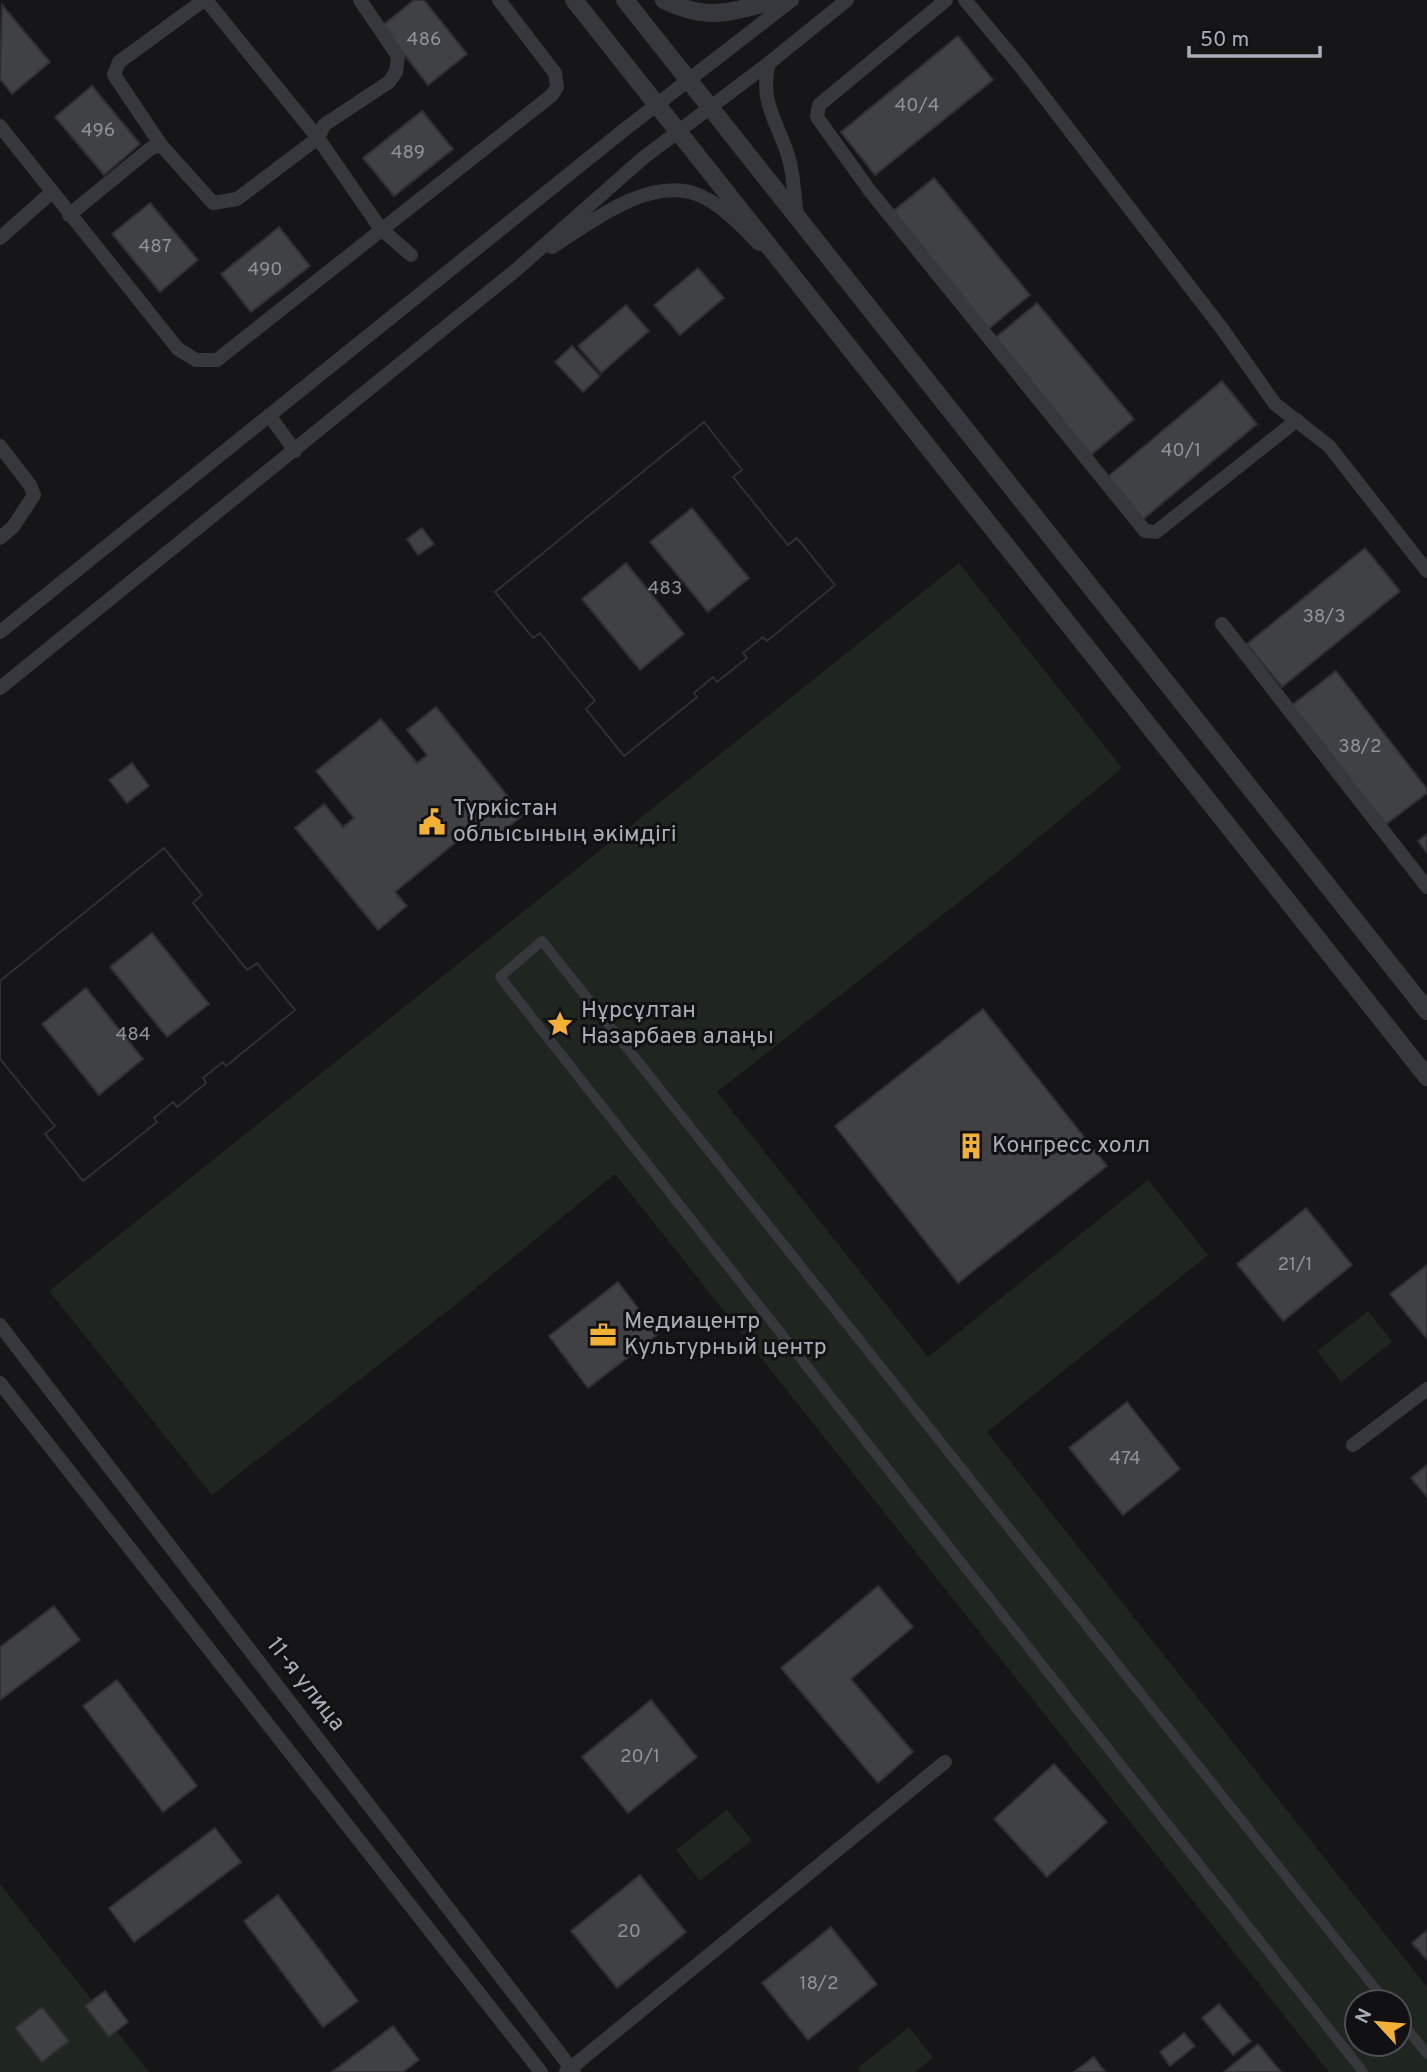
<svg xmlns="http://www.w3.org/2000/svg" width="1427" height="2072" viewBox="0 0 1427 2072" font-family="Overpass,sans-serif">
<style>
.green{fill:#1e261f;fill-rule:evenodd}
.building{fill:#404145;stroke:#303034;stroke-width:2;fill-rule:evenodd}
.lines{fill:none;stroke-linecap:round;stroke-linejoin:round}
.pedestrian{stroke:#37383d;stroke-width:10}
.minor{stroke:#37383d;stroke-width:14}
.tertiary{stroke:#37383d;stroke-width:18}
.labels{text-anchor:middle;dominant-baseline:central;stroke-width:6;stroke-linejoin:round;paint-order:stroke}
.number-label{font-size:19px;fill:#8e929b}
.poi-label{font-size:23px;fill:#a8adb8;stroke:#111113;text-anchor:start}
.street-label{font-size:23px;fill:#a8adb8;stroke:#111113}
</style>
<rect width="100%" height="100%" fill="#161618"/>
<path class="green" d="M959,563L1122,768L997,872L717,1092L928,1357L1148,1180L1208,1255L987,1432L1427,1987V2072H1329L615,1174L459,1302L212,1495L49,1291ZM1357,2002H1399V2044H1357Z
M1368,1311L1392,1342L1341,1382L1317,1351Z
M727,1810L752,1840L700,1881L676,1850Z
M0,1884L149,2072H0Z
M909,2027L933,2058L915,2072H861L858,2068Z"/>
<path class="building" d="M414,0H424L467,54L428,85L382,26Z
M2,5L50,62L12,94L0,79Z
M958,36L993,80L875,175L841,132Z
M92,86L140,144L104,175L55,117Z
M422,111L453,149L394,196L363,158Z
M934,178L1030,295L987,330L891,213Z
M150,203L198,260L160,292L112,234Z
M279,227L310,266L251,312L221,274Z
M698,268L724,298L680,335L654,305Z
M1037,303L1134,419L1091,455L995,338Z
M626,305L649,331L601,373L578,346Z
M572,346L600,376L583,392L555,362Z
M1222,381L1257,424L1141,521L1105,479Z
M704,422L742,470L733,477L788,545L797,538L835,585L767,641L763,637L743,653L747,658L717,682L713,677L694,693L697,697L624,756L586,709L595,701L540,633L533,638L495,592ZM692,508L749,578L708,612L650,542ZM626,563L684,634L640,670L582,599Z
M704,422L742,470L733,477L788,545L797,538L835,585L767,641L763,637L743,653L747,658L717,682L713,677L694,693L697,697L624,756L586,709L595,701L540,633L533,638L495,592Z
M422,528L434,544L418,555L407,539Z
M1365,548L1400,591L1282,687L1247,644Z
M1336,671L1427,789V793L1385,825L1292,705Z
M436,707L523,815L490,842L477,825L395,892L407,906L378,930L295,828L324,804L343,827L354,818L316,771L381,719L417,763L427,755L407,730Z
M132,763L149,786L127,803L109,780Z
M1427,834V853L1418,841Z
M164,848L202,895L193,903L247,970L257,963L295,1010L226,1066L223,1062L203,1078L206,1083L177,1107L173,1102L154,1118L157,1122L83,1181L45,1134L55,1126L0,1059V981ZM152,933L209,1004L167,1037L110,967ZM86,988L143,1059L99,1095L42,1024Z
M164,848L202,895L193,903L247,970L257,963L295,1010L226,1066L223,1062L203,1078L206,1083L177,1107L173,1102L154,1118L157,1122L83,1181L45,1134L55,1126L0,1059V981Z
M983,1009L1107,1166L958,1283L835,1126Z
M1306,1208L1352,1265L1283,1321L1237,1264Z
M1427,1265V1339L1390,1294Z
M618,1282L658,1334L588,1388L549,1336Z
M1127,1402L1180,1469L1123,1515L1069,1448Z
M1427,1465V1497L1411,1478Z
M878,1586L913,1627L851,1679L913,1752L878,1783L781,1668Z
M54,1606L80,1640L0,1700V1647Z
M117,1680L197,1786L163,1812L83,1706Z
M651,1700L697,1757L628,1813L582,1757Z
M1054,1764L1107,1822L1047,1877L994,1819Z
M215,1828L241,1862L134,1942L109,1908Z
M640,1875L686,1932L617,1988L571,1931Z
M278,1895L358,2001L323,2027L244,1921Z
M831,1927L877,1984L808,2040L762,1983Z
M1427,1930V1960L1412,1943Z
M105,1991L128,2022L109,2037L85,2006Z
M1219,2004L1251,2041L1233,2055L1202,2018Z
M42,2007L69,2041L42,2062L15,2028Z
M393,2026L419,2060L403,2072H332Z
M1184,2033L1195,2046L1170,2066L1160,2052Z
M1258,2044L1281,2072H1224Z
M1094,2057L1105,2072H1074Z"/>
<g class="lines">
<path class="pedestrian" d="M1399,2019L1427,2054
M1363,2072L500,977L542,941L1386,2002"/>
<path class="minor" d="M360,0L398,56L396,72L389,82L324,125L318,138L380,228L411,255
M946,0L819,105L817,117L870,191L1145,531L1156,532L1297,420
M965,0L1021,67L1223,330L1275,404L1329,446L1427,571
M769,63C758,105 781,125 790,163C794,181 795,200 797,218
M0,126L178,349L196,360H217L552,95L557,87L555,73L499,0
M161,145L114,75L119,62L204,0
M69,215L151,148L161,145L213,203L237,199L318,138L206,0
M0,238L52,192
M552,247C590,223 647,177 696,194C719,202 743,227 759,244
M269,415L295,451
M0,446L30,485L34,495L13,527L0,538
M1222,624L1427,887
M0,632L624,130L792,0
M0,688L516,270L643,158L769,63L847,0
M0,1325L574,2072
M0,1383L541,2072
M1353,1445L1427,1389
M566,2072L945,1762"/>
<path class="tertiary" d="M574,0L1427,1077
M625,0L1427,1011
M664,0C709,22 729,12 777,0"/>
</g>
<defs>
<g id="civic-bare" transform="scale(2.1)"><path d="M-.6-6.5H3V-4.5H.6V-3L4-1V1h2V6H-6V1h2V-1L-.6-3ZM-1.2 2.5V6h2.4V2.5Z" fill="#f2b134" stroke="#111113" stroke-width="2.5" paint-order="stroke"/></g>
<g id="sight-bare" transform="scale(2.1)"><path d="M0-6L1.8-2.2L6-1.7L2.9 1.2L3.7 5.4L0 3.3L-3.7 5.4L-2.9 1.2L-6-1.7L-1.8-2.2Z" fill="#f2b134" stroke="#111113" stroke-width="2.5" paint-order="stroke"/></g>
<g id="building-bare" transform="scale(2.1)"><path d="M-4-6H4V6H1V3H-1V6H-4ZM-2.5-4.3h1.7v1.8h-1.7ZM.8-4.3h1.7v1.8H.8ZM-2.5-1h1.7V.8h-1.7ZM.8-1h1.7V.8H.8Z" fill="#f2b134" stroke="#111113" stroke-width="2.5" paint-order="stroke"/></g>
<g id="office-bare" transform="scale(2.1)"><path d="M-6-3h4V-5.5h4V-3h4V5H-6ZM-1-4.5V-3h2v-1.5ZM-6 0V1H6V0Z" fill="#f2b134" stroke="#111113" stroke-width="2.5" paint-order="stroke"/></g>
</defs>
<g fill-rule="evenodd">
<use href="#civic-bare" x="432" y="822"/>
<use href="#sight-bare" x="560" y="1024"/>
<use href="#building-bare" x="971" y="1146"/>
<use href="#office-bare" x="603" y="1335"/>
</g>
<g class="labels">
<g class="number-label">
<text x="424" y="40">486</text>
<text x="917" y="106">40/4</text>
<text x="98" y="131">496</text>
<text x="408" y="153">489</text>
<text x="155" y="247">487</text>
<text x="265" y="270">490</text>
<text x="1181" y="451">40/1</text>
<text x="665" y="589">483</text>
<text x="1324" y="617">38/3</text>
<text x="1360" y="747">38/2</text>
<text x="133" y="1035">484</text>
<text x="1295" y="1265">21/1</text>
<text x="1125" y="1459">474</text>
<text x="640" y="1757">20/1</text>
<text x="629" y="1932">20</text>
<text x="819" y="1984">18/2</text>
</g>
<g class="poi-label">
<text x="453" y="809">Түркістан<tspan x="453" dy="26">облысының әкімдігі</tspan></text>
<text x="581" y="1011">Нұрсұлтан<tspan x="581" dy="26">Назарбаев алаңы</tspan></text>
<text x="992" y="1146">Конгресс холл</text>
<text x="624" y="1322">Медиацентр<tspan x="624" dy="26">Культурный центр</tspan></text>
</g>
<g class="street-label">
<text transform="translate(305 1685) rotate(52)">11-я улица</text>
</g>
</g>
<g transform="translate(1378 2023) rotate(296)"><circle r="33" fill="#111113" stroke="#4d4f55" stroke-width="2"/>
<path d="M0-5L12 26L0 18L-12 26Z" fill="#f2b134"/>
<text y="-10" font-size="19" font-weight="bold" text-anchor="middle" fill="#a8adb8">N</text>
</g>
<path d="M1189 46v10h131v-10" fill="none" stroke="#a8adb8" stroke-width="3.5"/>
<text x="1200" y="46" font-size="21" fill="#a8adb8" stroke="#111113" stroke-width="5" paint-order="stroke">50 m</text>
</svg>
